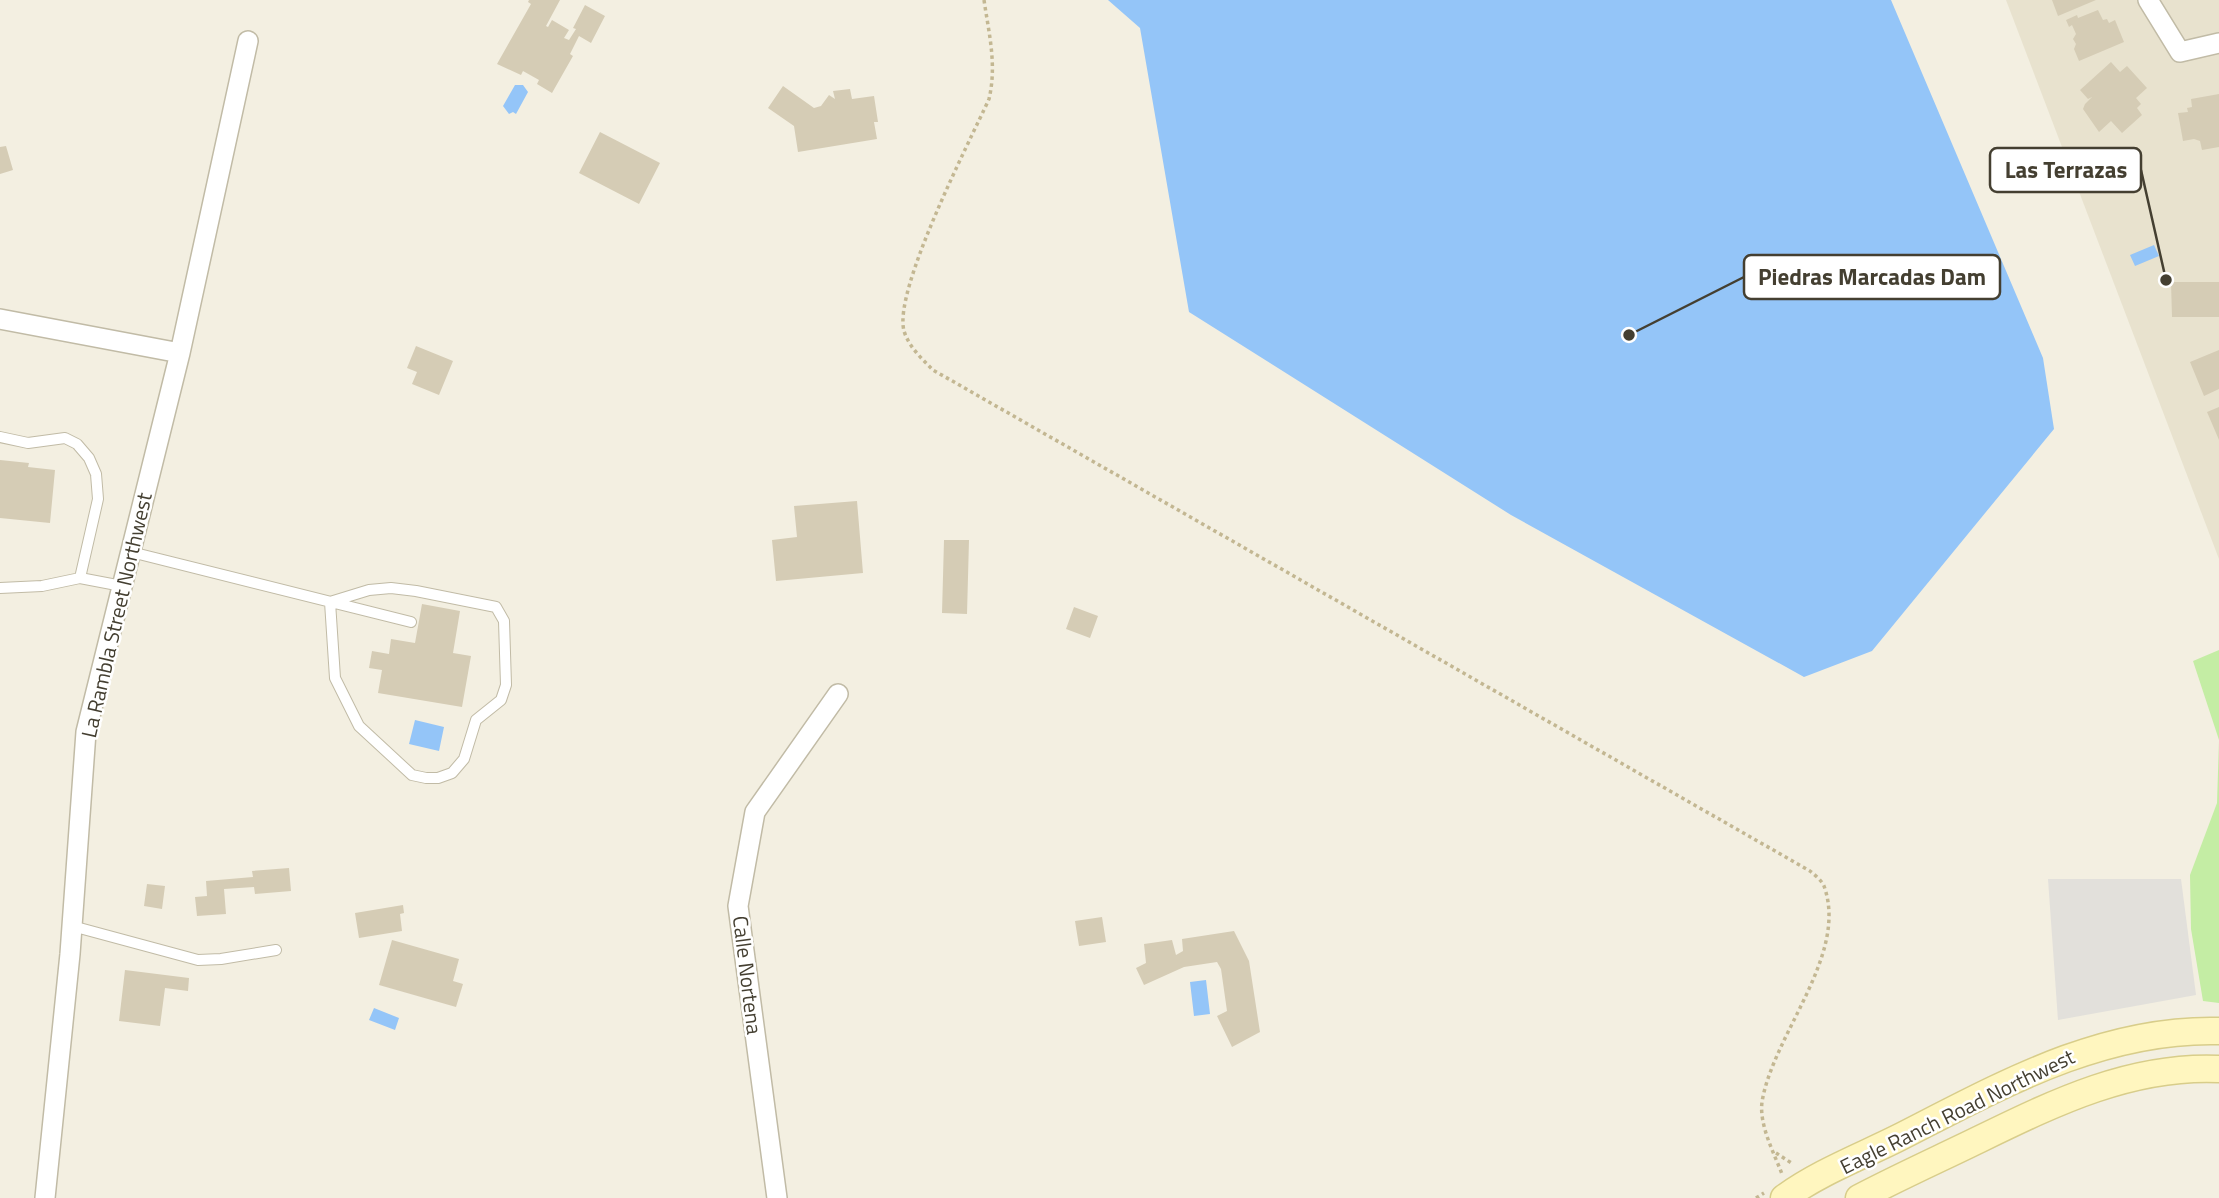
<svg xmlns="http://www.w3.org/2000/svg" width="2219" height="1198" viewBox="0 0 2219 1198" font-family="'Titillium Web',sans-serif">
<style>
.residential{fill:#e8e2ce}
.green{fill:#c4eda4}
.parking{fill:#e2e0db}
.water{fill:#94c5f8}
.building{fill:#d5ccb5}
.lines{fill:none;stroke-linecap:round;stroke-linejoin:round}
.lane-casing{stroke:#c1bba6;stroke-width:12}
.street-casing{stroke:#c1bba6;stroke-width:22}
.secondary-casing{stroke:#d8cd8a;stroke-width:29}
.path{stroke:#c3b792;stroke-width:3.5;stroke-dasharray:3.5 3.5;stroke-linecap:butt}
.lane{stroke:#fff;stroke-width:10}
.street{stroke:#fff;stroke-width:19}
.secondary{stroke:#fff6bf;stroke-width:26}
.labels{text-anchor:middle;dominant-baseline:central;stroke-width:5;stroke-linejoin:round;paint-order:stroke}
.street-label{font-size:21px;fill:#443f31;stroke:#fff}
.leader{fill:none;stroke:#443f31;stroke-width:2.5}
.callout-dot{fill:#443f31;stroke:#fff;stroke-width:2.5}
.callout{fill:#fff;stroke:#443f31;stroke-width:2.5}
.callout-label{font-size:23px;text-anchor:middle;font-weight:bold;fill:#443f31}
</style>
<rect width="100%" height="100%" fill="#f3efe1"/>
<path class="residential" d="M2006,0H2219V559Z"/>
<path class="green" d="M2219,650V740L2193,661Z
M2219,741V1003L2203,1001L2191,929L2190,875L2217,803Z"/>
<path class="parking" d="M2048,879H2181L2196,995L2058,1020Z"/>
<path class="water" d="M1108,0H1891L2043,358L2054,429L1872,651L1804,677L1511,515L1189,312L1140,28Z
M515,85H523L528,92L516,114L513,112L509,114L503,106Z
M2154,245L2159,256L2135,266L2130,255Z
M415,720L444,727L439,751L409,744Z
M1206,980L1210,1014L1194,1016L1190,982Z
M374,1008L399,1018L395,1030L369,1020Z"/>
<path class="building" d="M529,0H560L546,26L548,27L552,20L569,30L564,38L569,40L576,29L573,28L585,5L605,16L591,43L579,36L570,54L573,56L552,93L537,84L539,80L523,71L521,75L497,64L531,4L528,2Z
M2052,0H2096L2058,16Z
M2098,10L2103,20L2107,19L2109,23L2115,20L2124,42L2079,61L2074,49L2076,44L2073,39L2076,34L2072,25L2069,27L2066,20L2077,15L2078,18Z
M2111,62L2120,72L2127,66L2147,88L2136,98L2141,104L2137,108L2142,115L2122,133L2111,121L2099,132L2083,109L2085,104L2092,97L2088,99L2080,90Z
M783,86L814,108L821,106L829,95L835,99L833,91L850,89L852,99L874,96L878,122H874L877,139L798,152L794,126L768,108Z
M2219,94V147L2202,150L2200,141L2194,139L2183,141L2178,113L2188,112L2187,108L2192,107L2191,99Z
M600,132L660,163L639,204L579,173Z
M6,146L13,170L0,174V147Z
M2171,282H2219V317H2172Z
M416,346L453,361L439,395L412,384L417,372L407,368Z
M2219,350V389L2204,396L2190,362Z
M2219,407V440L2207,412Z
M0,460L29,463L28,467L55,470L50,523L0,518Z
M857,501L863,573L776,581L772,540L797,537L794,506Z
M944,540H969L967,614L942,613Z
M422,604L460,611L453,653L471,656L462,707L378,693L382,670L369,668L372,651L389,654L391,639L415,643Z
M1074,607L1098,616L1090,638L1066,629Z
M289,868L291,891L255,894L254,887L224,889L226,914L197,916L195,897L207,896L206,881L253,877L252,871Z
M147,884L165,886L162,909L144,906Z
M403,905L404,913L400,914L402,931L359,938L355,913Z
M1102,917L1106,942L1079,946L1075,921Z
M1234,931L1249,961L1260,1032L1232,1047L1217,1016L1227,1011L1221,969L1217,962L1184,967L1144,985L1136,968L1146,963L1144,944L1172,940L1176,955L1183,951L1182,939Z
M392,940L459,959L453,981L463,984L456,1007L379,985Z
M125,970L189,978L188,991L165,988L160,1026L119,1021Z"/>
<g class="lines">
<g class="lane-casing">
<path id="lane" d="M0,437L28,443L65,438L77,444L89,458L96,474L98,499L80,578
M131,552L411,622
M0,588L42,586L80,578L122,586
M391,588L416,591L496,607L504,621L506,685L501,700L476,720L464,759L452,773L438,778H426L412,775L359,726L335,678L330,602L369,590Z
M72,926L198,960L221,959L276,950"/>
</g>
<g class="street-casing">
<path id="street" d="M2148,0L2180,52L2219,43
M0,319L180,353
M45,1198L70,954L86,732L180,353L248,41
M777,1198L738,906L755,812L838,694"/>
</g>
<g class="secondary-casing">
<path id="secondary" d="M1784,1198C1818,1173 1860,1157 1898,1138C2000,1086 2101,1028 2219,1031
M1859,1198C1899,1177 1939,1159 1980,1139C2056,1102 2132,1065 2219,1069"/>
</g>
<path class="path" d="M984,0C989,34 997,65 989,99C969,143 893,290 904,331C909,347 922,359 933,370L1810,871C1815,875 1822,881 1824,886C1849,955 1773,1034 1762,1102C1759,1125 1774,1153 1782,1174
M1776,1153L1793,1164
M1756,1198L1764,1193"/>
<use href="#lane" class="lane"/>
<use href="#street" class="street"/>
<use href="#secondary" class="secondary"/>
</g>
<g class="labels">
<g class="street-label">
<text transform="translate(116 615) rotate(-77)">La Rambla Street Northwest</text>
<text transform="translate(748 975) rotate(83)">Calle Nortena</text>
<text transform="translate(1957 1111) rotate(-26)">Eagle Ranch Road Northwest</text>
</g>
</g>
<path class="leader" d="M2166 280L2141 170M1629 335L1744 277"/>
<g class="callout-dot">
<circle cx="2166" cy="280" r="7"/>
<circle cx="1629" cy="335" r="7"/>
</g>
<g class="callout">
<rect x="1990" y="148" width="151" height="44" rx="7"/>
<rect x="1744" y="255" width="256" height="44" rx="7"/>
</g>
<g class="callout-label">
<text x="2066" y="178">Las Terrazas</text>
<text x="1872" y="285">Piedras Marcadas Dam</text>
</g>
</svg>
